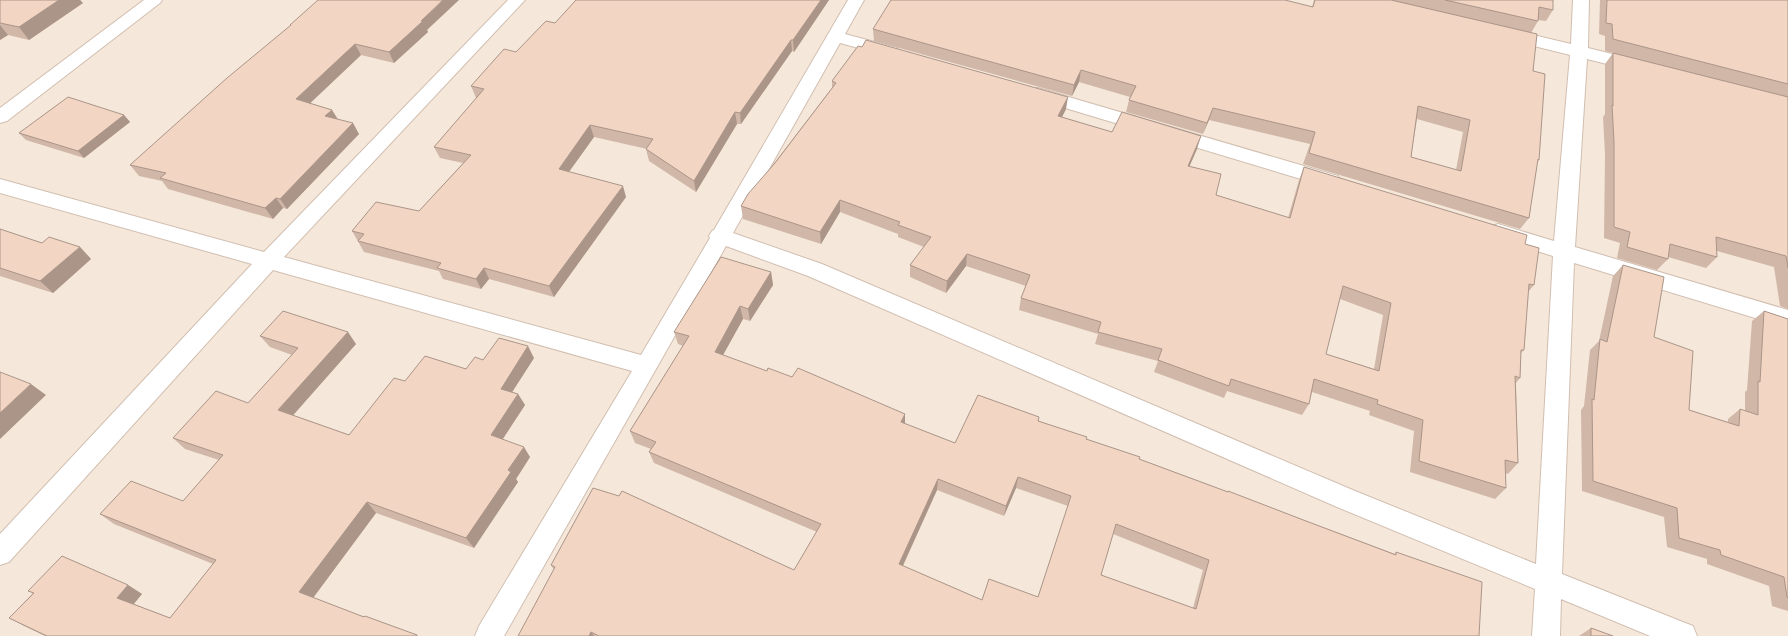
<svg xmlns="http://www.w3.org/2000/svg" width="1788" height="636" viewBox="0 0 1788 636" font-family="Mulish,sans-serif">
<style>
.residential{fill:#f5e8da}
.lines{fill:none;stroke-linecap:round;stroke-linejoin:round}
.minor-casing{stroke:#d1beb0;stroke-width:2}
.minor{fill:#fff;fill-rule:evenodd}
.wall{fill:#d1b7a8;fill-rule:evenodd}
.shaded-wall{fill:#aa9588}
.building{fill:#f3d5c3;stroke:#aa9588;fill-rule:evenodd}
</style>
<rect width="100%" height="100%" fill="#fdf6ec"/>
<path class="residential" d="M0,0H1788V636H0Z"/>
<g class="lines">
<g class="minor-casing">
<path id="minor" d="M144,0H162L160,3L7,121L0,123V108Z
M508,0H525L284,257L641,355L710,238L709,236L712,231L714,230L848,0H864L845,34L897,48L900,52L897,56L891,57L840,43L733,233L822,264L1355,491L1536,564L1553,256L1491,237L1488,232L1491,227L1498,224L1554,241L1570,55L1502,38L1499,34L1502,30L1508,29L1571,44L1573,0H1589L1588,48L1644,62L1647,66L1644,70L1638,72L1587,59L1575,247L1788,310V328L1574,263L1562,574L1693,626L1697,636H1650L1561,599L1560,636H1532L1535,589L1337,507L808,276L726,246L504,636H475L479,626L632,371L273,270L9,562L0,565V534L252,264L0,193V179L264,252Z
M1038,88L1338,176L1341,181L1338,186L1331,188L1032,98L1029,94L1032,90Z"/>
</g>
<use href="#minor" class="minor"/>
</g>
<path class="wall" d="M0,0H80L83,3L29,40L8,35L0,40Z
M829,0L794,52L792,51L741,124H737L696,192L649,161L646,149H647L594,137L569,172L626,197L554,297L489,279L481,289L443,279L439,271L364,252L352,231L419,211L463,163L440,158L434,147L477,98H476L471,86L555,23Z
M1314,0H1553V10L1546,21L1538,20V21L1531,33L1539,160L1537,163L1529,218L1520,229L1303,164L1310,144L1209,120L1203,134L1126,112L1129,100L1130,97L1079,82L1072,96L874,41L873,29L1312,7ZM1417,119L1463,132L1456,170L1411,157Z
M1600,0H1788V309L1780,306L1774,267L1717,251V257L1706,268L1668,257V259L1657,270L1617,258L1620,243L1604,238L1605,154L1603,117L1605,114V64L1613,53L1626,56L1605,51V36L1599,34Z
M290,25L427,30L428,32L394,63L361,55L310,103L332,110L338,119L359,134L287,209L283,208L273,219L168,189L162,181L139,176L130,165L290,26Z
M832,81L1066,109L1062,117L1112,132L1197,149L1189,167L1216,195L1288,218L1299,180L1304,167L1525,244L1534,285L1528,292L1524,350L1521,353L1520,378L1516,383L1518,463L1508,474L1505,473L1506,488L1495,499L1410,472L1414,431L1369,415L1370,411L1312,392L1309,404L1302,415L1227,391L1224,398L1154,372L1158,361L1095,344L1098,334L1019,310L1021,298L1026,286L966,266L946,293L910,277V265L924,247L898,237V234L840,212L821,244L743,219L741,206L832,88ZM1340,299L1383,315L1374,369L1326,354Z
M124,115L130,122L84,158L26,140L19,133Z
M0,229L42,243L80,247L91,259L53,293L0,276Z
M1623,265L1654,337L1689,410L1728,422V419L1740,409L1745,411V392L1747,390L1752,321L1764,311L1788,319V611L1772,606L1769,586L1707,564V559L1667,547L1664,517L1582,491L1581,410L1584,406L1590,350L1599,341L1613,276Z
M771,272L773,285L750,321L743,319L723,355L955,443L1039,417V421L1139,459L1395,554L1396,552L1479,636H518L554,570L551,565L794,570L817,532L654,463L649,452L651,449L635,443L630,431L683,346L678,344L674,332ZM1016,488L1068,506L1038,597L982,600L903,566L937,490L1004,516ZM1113,534L1203,570L1193,608L1101,575Z
M260,336L356,344L293,415L349,435L405,381L466,369L483,360L534,358L512,392L518,394L525,405L503,439L530,457L516,479L518,482L474,548L376,513L313,598L364,617L417,635L418,636H45L26,627L9,618L33,593L28,591L128,585L142,594L134,604L170,618L213,564L114,524L100,514L183,501L219,460L185,449L173,438L248,403L292,355L270,347Z
M1591,628L1613,636H1579Z"/>
<path class="shaded-wall" d="M59,0H80L83,3L29,40L19,27Z
M443,0H459L427,30L428,32L394,63L389,52Z
M821,0H829L794,52L793,40Z
M0,25L8,35L0,40Z
M791,40L792,51L741,124L740,113Z
M355,44L361,55L303,110L296,99Z
M1081,70L1079,82L1072,96L1074,85Z
M1068,97L1066,109L1056,129L1058,116Z
M1213,108L1209,120L1203,134L1207,123Z
M332,110L338,120L325,116Z
M735,112L737,124L696,192L694,181Z
M124,115L130,122L84,158L78,151Z
M353,123L359,134L287,209L280,199Z
M590,125L594,137L563,180L559,169Z
M1201,136L1197,149L1184,179L1188,166Z
M623,186L626,197L554,297L549,286Z
M276,198L283,208L273,219L265,208Z
M840,200V212L821,244L820,232Z
M80,247L91,259L53,293L40,281Z
M967,254L966,266L946,293L947,281Z
M484,268L489,279L481,289L476,279Z
M771,272L773,285L750,321L748,309Z
M740,306L743,319L718,364L715,352Z
M348,332L356,344L288,421L278,410Z
M528,346L534,358L507,400L501,389Z
M31,384L46,395L0,439V413Z
M518,394L525,405L498,446L491,435Z
M905,414V426L901,422Z
M524,447L530,457L516,479L518,482L474,548L466,538L508,470Z
M1018,477L1016,488L1004,516L1006,506Z
M938,479L937,490L899,574V564Z
M367,502L376,513L310,602L299,592Z
M128,585L142,594L131,607L117,598Z
M591,632L594,636H589Z"/>
<path class="building" d="M0,0H59L19,27L0,23Z
M318,0H443L421,21H423L389,52L355,44L296,99L332,110L325,116L353,123L280,199L276,198L265,208L160,178L166,173L130,165L227,78L291,25H290Z
M576,0H821L793,40H791L740,113L735,112L694,181L646,149L653,139L590,125L559,169L623,186L549,286L484,268L476,279L437,268L441,263L358,241L364,234L352,231L376,202L419,211L471,155L434,147L484,89L471,86L504,49L516,52L546,21L555,23Z
M891,0H1285L1313,7L1315,0H1391L1537,34L1533,71L1545,74L1539,160L1538,159L1529,218L1309,153L1315,132L1213,108L1207,123L1129,100L1136,86L1081,70L1074,85L873,29ZM1418,106L1470,120L1461,171L1411,157Z
M1445,0H1553V10L1539,7L1538,21Z
M1607,0H1788V84L1613,39L1612,24L1606,23Z
M866,40L1068,97L1058,116L1112,132L1122,112L1201,136L1188,166L1221,174L1216,195L1290,218L1304,167L1527,235L1525,244L1539,248L1534,285L1529,284L1524,350H1521L1520,378L1515,376L1518,463L1505,460L1506,488L1419,461L1423,420L1377,404L1378,400L1314,379L1309,404L1231,379L1229,386L1158,360L1162,349L1098,332L1101,322L1021,298L1030,275L967,254L947,281L910,265L931,237L898,225L900,222L840,200L820,232L741,206L748,194L775,163L836,83L832,81L858,46L862,47ZM1343,286L1391,303L1379,371L1326,354Z
M1613,53L1788,97V268L1786,256L1716,237L1717,257L1670,244L1668,259L1627,247L1630,232L1614,227V142L1612,105L1613,106Z
M68,97L124,115L78,151L19,133Z
M0,229L42,243L49,237L80,247L40,281L0,268Z
M721,257L771,272L748,309L740,306L715,352L767,371L768,368L792,377L798,368L905,414L901,422L955,443L978,395L1039,417L1038,421L1087,437L1086,439L1140,457L1139,459L1228,492V491L1306,521L1396,555V552L1482,582L1479,636H599L591,632L589,636H518L555,567L551,565L593,488L619,496L622,491L794,570L821,524L649,452L656,442L630,431L689,336L674,332ZM1018,477L1071,496L1038,597L989,579L982,600L899,564L938,479L1006,506ZM1116,524L1209,560L1196,609L1101,575Z
M1623,265L1664,277L1654,337L1693,351L1689,410L1739,426L1740,409L1758,415V381L1760,382L1764,311L1788,319V598L1787,597L1784,577L1721,555L1720,550L1679,538L1677,508L1593,481L1592,399L1594,400L1600,339L1607,342Z
M283,311L348,332L278,410L349,435L394,378L405,381L425,356L466,369L475,357L483,360L499,338L528,346L501,389L518,394L491,435L524,447L508,470L511,472L466,538L367,502L299,592L364,617L365,616L417,635V636H47L9,618L34,593L28,591L62,556L128,585L117,598L170,618L216,560L100,514L131,481L183,501L223,455L173,438L216,391L248,403L298,348L260,336Z
M0,372L31,384L0,413Z
M1591,628L1613,636H1591Z"/>
</svg>
